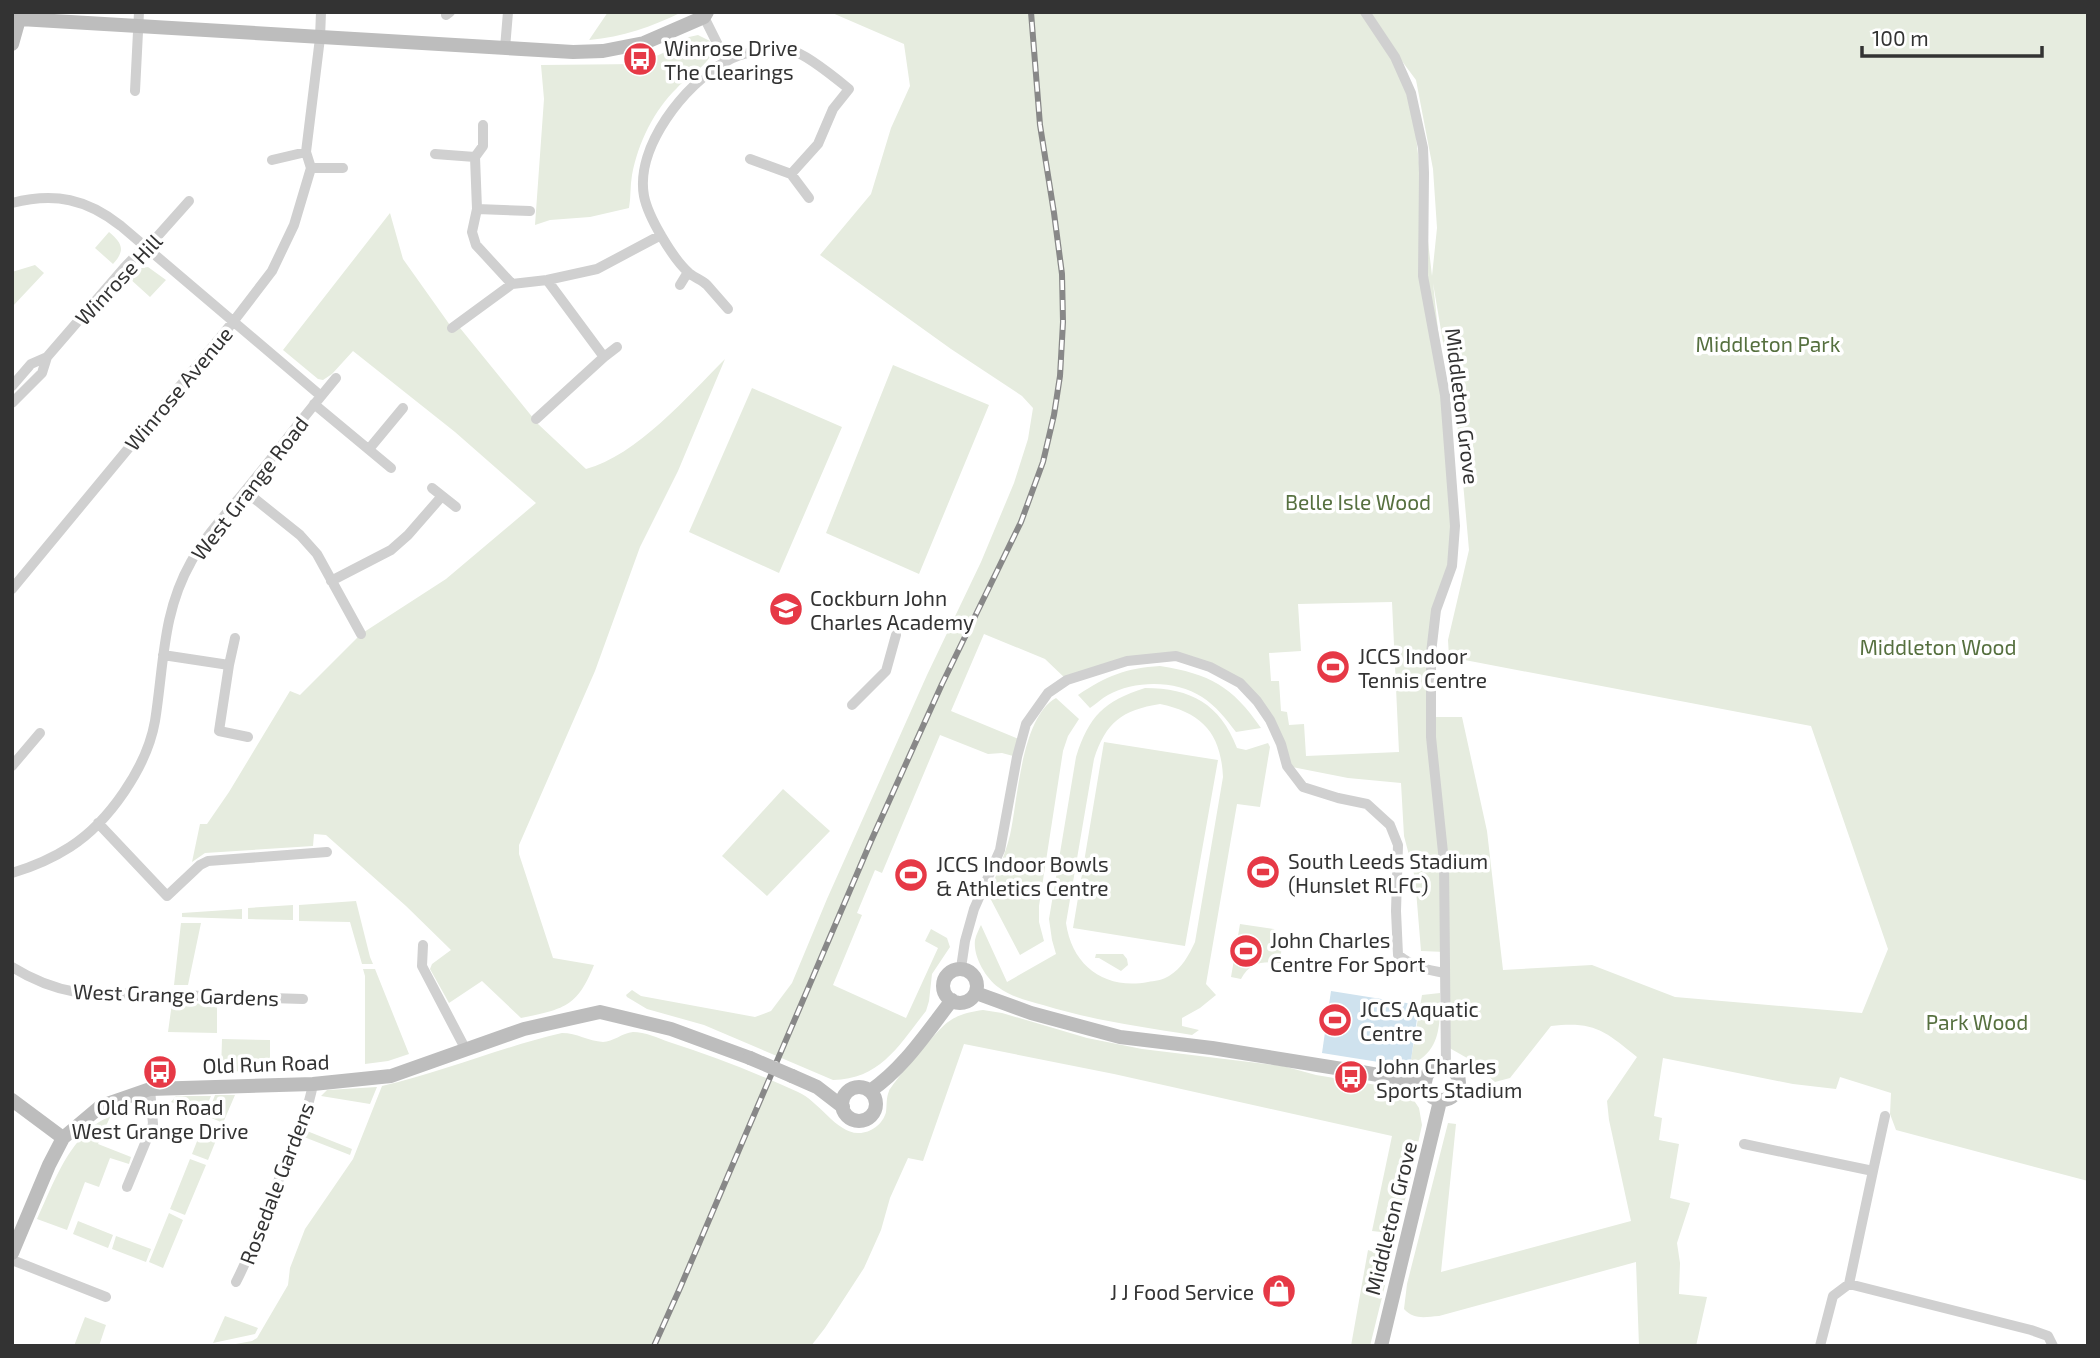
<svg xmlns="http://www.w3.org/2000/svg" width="2100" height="1358" viewBox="0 0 2100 1358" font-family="'Exo 2',sans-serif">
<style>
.green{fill:#e6ecdf;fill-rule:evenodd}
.water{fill:#cfe2ee}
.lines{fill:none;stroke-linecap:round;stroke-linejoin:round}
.street{stroke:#d0d0d0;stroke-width:10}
.secondary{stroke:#bdbdbd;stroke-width:14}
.rail-casing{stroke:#888;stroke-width:6}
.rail{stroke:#fff;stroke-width:3.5;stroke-dasharray:10;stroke-linecap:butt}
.secondary-bridge{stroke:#bdbdbd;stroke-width:14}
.labels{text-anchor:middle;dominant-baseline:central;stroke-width:7;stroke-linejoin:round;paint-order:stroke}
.poi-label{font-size:21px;fill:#333;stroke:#fff;text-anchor:start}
.street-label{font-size:21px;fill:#333;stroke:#fff}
.park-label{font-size:21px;fill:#56703f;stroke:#fff}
</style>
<rect width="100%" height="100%" fill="#fff"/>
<path class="green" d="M608,12H682C651,27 623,37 589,40Z
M830,12H2088V1181L1896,1130L1890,1114L1891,1093L1840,1077L1836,1089L1793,1084L1663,1058L1654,1116L1662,1118L1659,1140L1679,1144L1670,1198L1690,1203L1677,1243L1680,1263L1679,1294L1707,1297L1696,1346H1639L1636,1262L1439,1316C1425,1317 1414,1320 1404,1309L1407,1284L1448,1123L1456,1124L1441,1272L1631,1221L1609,1120L1607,1101L1637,1057C1605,1031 1594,1021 1551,1026L1510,1078L1495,1082L1467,1058L1446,1046L1445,952L1421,951L1415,878L1404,836L1401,783L1348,778L1287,766L1281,744L1240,683L1176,656L1127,661L1067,680L1045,659L984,634L951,711L1021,740L1017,757L1002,753L988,754L940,735L882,873L875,870L857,913L862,915L833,985L906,1018L938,948L925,941L931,929L947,938L950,947L932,974L929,1001L926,1011C899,1045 881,1079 833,1080L704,1025L647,1009L627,997L626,995L632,990L641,996L755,1017L771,1011L792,983L827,899L927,675L981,562L1014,483L1028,439L1033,408L1022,396L951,349L820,255L871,194L891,128L910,86L904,44ZM1375,25L1416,80L1433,169L1437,228L1432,276L1411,93ZM1433,283L1459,437L1469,550L1448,640L1449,657L1811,726L1888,949L1862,1013L1675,997L1592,965L1503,970L1487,831L1462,717H1431L1436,610L1452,566L1445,395ZM1392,602L1399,752L1306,756L1304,724L1289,725L1287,712L1281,711L1279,681H1271L1269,653L1301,651L1298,604Z
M698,35L710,41L714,49C708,66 689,75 677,88C654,110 638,143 632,175C630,186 631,197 629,208L590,217L550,220L535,225L544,99L541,65L639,64L663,53L689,37Z
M390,213L403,259L452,328H460L538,424L586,469C636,456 689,395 725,359L678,471L640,547L595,671L519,845V854L553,958L594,965C577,1008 563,1009 521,1018L482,981L449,1003L430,969L432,964L451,950L406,906L326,835L314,834L313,846L205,853L192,862L200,824H207L229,792L290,691L300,695L361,634L446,579L536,503L455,432L353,351L332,374L323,380L318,379L283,350Z
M109,232C122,243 126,250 113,264L95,248Z
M35,265L44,273L12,307V272Z
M148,267L166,280L150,297L129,278L141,268Z
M893,365L989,405L919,574L826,533Z
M752,388L842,427L779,573L689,532Z
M1160,666C1210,674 1232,686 1261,728L1236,732C1226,719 1216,706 1202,697C1176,680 1135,680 1108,695C1102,698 1096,704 1090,708L1078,695C1106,676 1126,668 1160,666Z
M1145,688C1191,688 1220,704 1237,748L1246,750L1268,743L1270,747L1260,807L1237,804L1206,984L1216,995L1200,1008L1182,1018V1026L1199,1030L1192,1035C1141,1027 1092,1020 1043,1005C1028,1001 1011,997 998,987C985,977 973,956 975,940C976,935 979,929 981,925L1007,982L1056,954L1052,940L1049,919L1076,757C1089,716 1104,701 1145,688ZM1160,704C1203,713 1221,734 1223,777L1195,942C1189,955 1182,968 1169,976C1163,980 1154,981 1148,982C1105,990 1072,966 1066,923L1094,759C1106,722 1122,710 1160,704Z
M1056,698L1079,719L1068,736L1063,751L1039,906V922L1044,941L1020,955L989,896V892C997,874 1005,855 1010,835C1018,800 1021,717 1056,698Z
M1104,742L1218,760L1185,946L1073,928Z
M783,789L830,831L767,896L722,856Z
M356,901L370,957L373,964H362L350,922L299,921V905Z
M293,905V920L248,919V908Z
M242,909V919L182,917V913Z
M181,923H201L188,985H174Z
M1240,924L1274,929L1282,944L1280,963C1263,961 1250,962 1241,979L1231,977Z
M1096,954H1123L1127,959L1128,965L1121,971L1099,958H1095Z
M363,969H375L409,1054L388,1061L365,1064V976Z
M1440,993C1440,1023 1442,1051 1410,1065L1422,995Z
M172,1003L217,1004V1033L168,1032Z
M983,1010L1002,1013L1087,1038L1142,1049L1283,1066L1316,1075L1395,1088L1413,1099L1419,1108L1422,1125L1408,1189L1398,1225L1390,1233L1372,1231L1392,1136L1114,1074L964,1044L923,1161L908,1158L890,1198L881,1230L864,1268L825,1328L811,1346H225L252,1341L257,1338L288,1285L290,1268L305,1229L353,1159L382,1086C443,1072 501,1047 562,1033C577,1033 588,1041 603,1042C613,1042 622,1033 633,1032C645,1032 658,1038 669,1042C713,1056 756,1073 798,1092C819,1101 837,1134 859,1133C871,1133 883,1124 886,1112C887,1105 886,1098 889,1091C895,1080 938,1029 948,1022C959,1014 970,1012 983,1010Z
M222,1039L270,1040V1070L221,1072Z
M377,1087L370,1104L321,1096L327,1090Z
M215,1095H235L223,1123L207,1116Z
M176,1096H211L203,1115L171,1102Z
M111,1115L98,1144L131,1157L129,1164L110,1158L99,1187L85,1182L67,1230L37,1219C51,1189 63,1154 88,1131C94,1124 103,1120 111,1115Z
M205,1121L221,1128L208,1160L192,1154Z
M307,1131L352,1149L350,1155L304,1137Z
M190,1159L206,1165L185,1215L170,1209Z
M169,1213L183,1220L163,1268L149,1262Z
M78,1221L113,1235L108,1248L73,1234Z
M116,1236L151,1249L146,1262L112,1249Z
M1368,1250C1380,1254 1387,1260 1388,1273L1370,1346H1351Z
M225,1316L258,1328L255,1334L213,1343Z
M85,1317L106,1325L99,1346H74Z"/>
<path class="water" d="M1331,991L1419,1005L1410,1067L1322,1053Z"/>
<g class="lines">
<path class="street" d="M1365,12L1395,57L1411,93L1423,148L1424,173L1423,276L1445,395L1455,526L1452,566L1436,610L1431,653V737L1444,862L1446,1067
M446,15L450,12
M704,17L726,61
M505,48L508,12
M135,91L139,12
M483,125V146L475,157L477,209L472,232L476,245L512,284
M435,154L475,157
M272,160L306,152
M311,168H343
M791,174L809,198
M12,203C55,192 87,199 121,226L321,396
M477,209L530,211
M680,285L688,272
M728,309C721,301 714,293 707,285C702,280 695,278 689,273C673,259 648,217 644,196C635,147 685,84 725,62C744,51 771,47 792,51C805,53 838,80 849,89L833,109L818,144L791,174L750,159
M452,328L512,284L547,280L597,269L661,235
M604,357L617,347
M12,386L31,364L47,357
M12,403L42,373L47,357L124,268L145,246L156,238L189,201
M314,404L391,468
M536,419L604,357L547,280
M369,449L403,408
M432,488L456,507
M245,491L300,535L317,554L361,634
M331,581L391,550L408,535L442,496
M12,589L233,322L272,271L294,225L311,168L306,152L320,38L321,12
M163,655L229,665L219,731L248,737
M229,665L235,638
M852,705L886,671L896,635
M12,766L40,733
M98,823L167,896L200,865L208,861L327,852
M12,873C32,867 53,858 70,847C109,822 147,767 155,721C164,665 162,613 191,562C205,536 227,513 246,490C276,453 305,415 336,378
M423,945L422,966L466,1050
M12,967C33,980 52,988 76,992L303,999
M961,968L965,941L974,909L1000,850L1017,757L1026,724L1048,693L1067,680L1127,661L1176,656L1210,667L1240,683L1257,701L1270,720L1281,744L1287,766L1303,787L1338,798L1367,804L1390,825L1398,845L1396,911L1398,955C1413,967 1427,970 1445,973
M1744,1144L1873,1171L1849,1284
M1873,1171L1885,1116
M127,1187L153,1124L150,1089
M12,1260L106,1297
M236,1282C255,1245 269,1205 284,1166C295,1139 308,1112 313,1084
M1820,1346L1833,1296L1849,1284L2031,1330L2048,1336L2053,1346"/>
<path class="secondary" d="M20,19L573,52L603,51L644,43L704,17L707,12
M12,44L21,12
M943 986a17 17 0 1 1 34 0a17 17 0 1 1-34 0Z
M976,993L1031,1013L1120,1037L1212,1048L1367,1073L1406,1080L1425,1086
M1425 1083a17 17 0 1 1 34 0a17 17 0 1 1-34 0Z
M792,1076L817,1087L843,1107
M842 1104a17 17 0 1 1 34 0a17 17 0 1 1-34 0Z
M870,1091C904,1068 927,1032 952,1000
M12,1100L63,1138
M12,1253L49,1165L63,1138L101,1106L150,1089L313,1084L391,1076L524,1029L600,1012L671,1029L750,1058
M1381,1346L1440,1101"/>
<g class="rail-casing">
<path id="rail" d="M654,1346L680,1288L871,841L942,684L1021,522L1043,462L1054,415L1060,376L1063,322L1062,274L1054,213L1040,125L1031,12"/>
</g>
<use href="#rail" class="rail"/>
<path class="secondary-bridge" d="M750,1058L792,1076"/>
</g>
<defs>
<g id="bus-disc" transform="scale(1.75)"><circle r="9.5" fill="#e63946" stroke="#fff"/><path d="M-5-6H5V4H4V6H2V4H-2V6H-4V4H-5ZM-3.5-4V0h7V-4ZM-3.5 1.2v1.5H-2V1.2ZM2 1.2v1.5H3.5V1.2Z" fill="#fff"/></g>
<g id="school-disc" transform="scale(1.75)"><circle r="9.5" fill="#e63946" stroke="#fff"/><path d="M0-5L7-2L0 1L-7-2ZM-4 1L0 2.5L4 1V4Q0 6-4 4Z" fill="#fff"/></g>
<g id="stadium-disc" transform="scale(1.75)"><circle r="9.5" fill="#e63946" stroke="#fff"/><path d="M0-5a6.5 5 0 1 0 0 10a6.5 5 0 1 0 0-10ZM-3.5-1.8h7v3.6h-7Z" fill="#fff"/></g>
<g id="shop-disc" transform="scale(1.75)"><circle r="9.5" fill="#e63946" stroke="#fff"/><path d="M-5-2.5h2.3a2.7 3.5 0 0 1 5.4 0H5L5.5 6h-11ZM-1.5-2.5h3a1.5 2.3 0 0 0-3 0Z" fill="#fff"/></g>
</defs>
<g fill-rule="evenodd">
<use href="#bus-disc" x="640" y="59"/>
<use href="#school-disc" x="786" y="609"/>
<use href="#stadium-disc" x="1333" y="667"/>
<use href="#stadium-disc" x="1263" y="872"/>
<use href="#stadium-disc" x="911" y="875"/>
<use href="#stadium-disc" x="1246" y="951"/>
<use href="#stadium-disc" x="1335" y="1020"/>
<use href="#bus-disc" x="160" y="1072"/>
<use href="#bus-disc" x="1351" y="1077"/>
<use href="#shop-disc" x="1279" y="1291"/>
</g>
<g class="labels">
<g class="poi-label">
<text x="664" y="47">Winrose Drive<tspan x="664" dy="24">The Clearings</tspan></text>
<text x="810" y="597">Cockburn John<tspan x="810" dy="24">Charles Academy</tspan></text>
<text x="1358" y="655">JCCS Indoor<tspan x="1358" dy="24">Tennis Centre</tspan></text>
<text x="1288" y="860">South Leeds Stadium<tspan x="1288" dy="24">(Hunslet RLFC)</tspan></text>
<text x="936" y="863">JCCS Indoor Bowls<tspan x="936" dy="24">&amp; Athletics Centre</tspan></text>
<text x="1270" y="939">John Charles<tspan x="1270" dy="24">Centre For Sport</tspan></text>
<text x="1360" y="1008">JCCS Aquatic<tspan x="1360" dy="24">Centre</tspan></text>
<text x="1376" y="1065">John Charles<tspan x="1376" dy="24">Sports Stadium</tspan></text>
<text x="160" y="1106" text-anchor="middle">Old Run Road<tspan x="160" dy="24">West Grange Drive</tspan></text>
<text x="1254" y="1291" text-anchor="end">J J Food Service</text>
</g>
<g class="street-label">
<text transform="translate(118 279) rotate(-47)">Winrose Hill</text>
<text transform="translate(178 388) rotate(-50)">Winrose Avenue</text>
<text transform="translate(1463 406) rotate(83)">Middleton Grove</text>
<text transform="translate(249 488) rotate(-52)">West Grange Road</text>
<text transform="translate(176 994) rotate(2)">West Grange Gardens</text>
<text transform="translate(266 1063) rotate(-2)">Old Run Road</text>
<text transform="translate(276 1183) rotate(-69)">Rosedale Gardens</text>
<text transform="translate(1390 1218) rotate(-76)">Middleton Grove</text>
</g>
<g class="park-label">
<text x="1768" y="343">Middleton Park</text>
<text x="1358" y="501">Belle Isle Wood</text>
<text x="1938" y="646">Middleton Wood</text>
<text x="1977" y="1021">Park Wood</text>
</g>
</g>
<rect width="2100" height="1358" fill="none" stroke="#333333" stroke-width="28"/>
<path d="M1862 46v10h180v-10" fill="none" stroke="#333333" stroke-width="3.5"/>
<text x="1872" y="46" font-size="21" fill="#333333" stroke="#ffffff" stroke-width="5" paint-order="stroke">100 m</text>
</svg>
